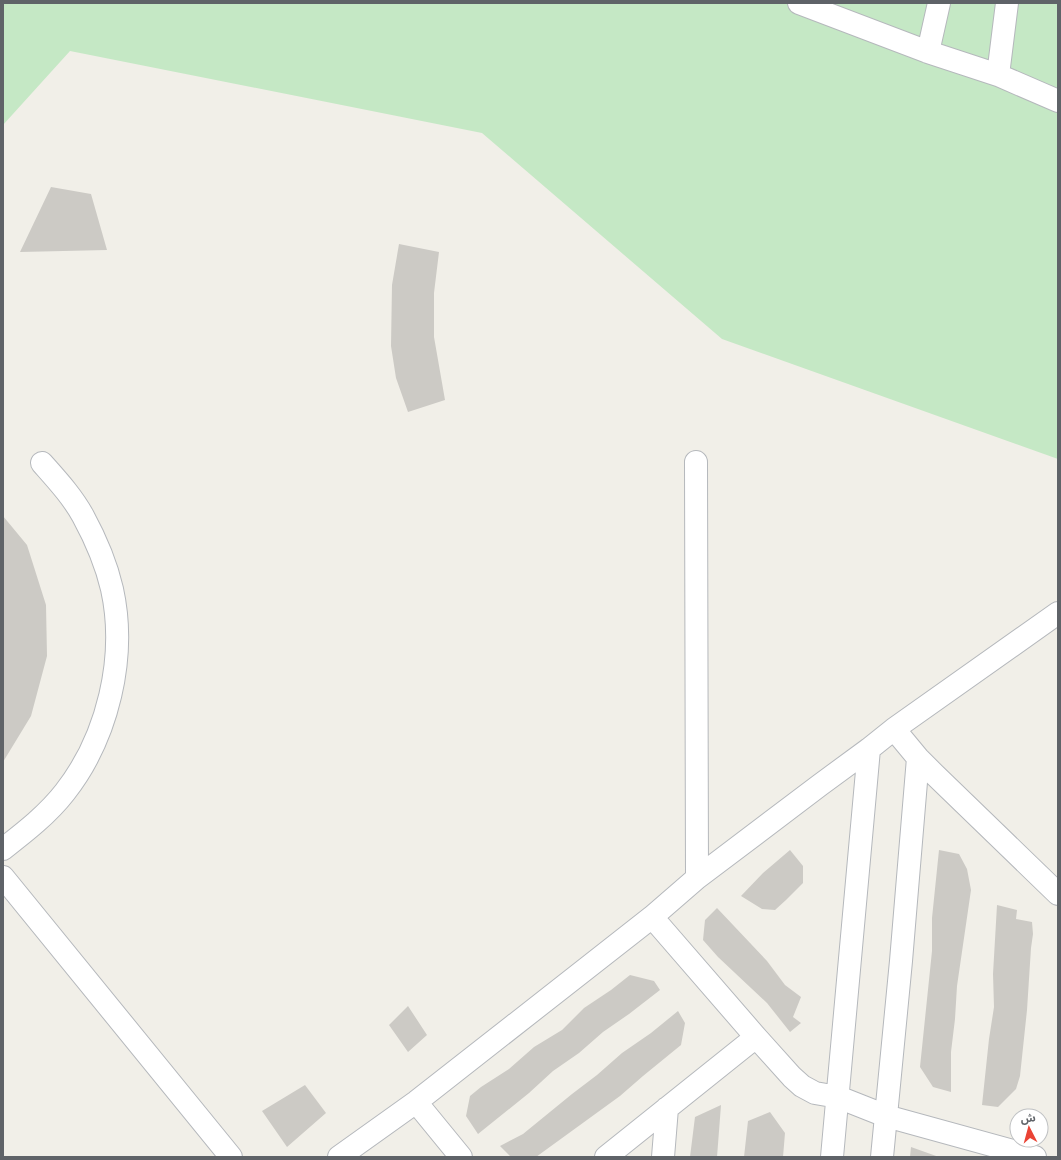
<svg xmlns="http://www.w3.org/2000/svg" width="1061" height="1160" viewBox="0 0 1061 1160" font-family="'IBM Plex Sans','Noto Sans Arabic',sans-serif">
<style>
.green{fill:#c5e8c5}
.building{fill:#cccac5}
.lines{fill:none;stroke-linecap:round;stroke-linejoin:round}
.minor-casing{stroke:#b5b8bc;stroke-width:24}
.minor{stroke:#fff;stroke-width:22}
</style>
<rect width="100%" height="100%" fill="#f1efe8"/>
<path class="green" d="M3,3H1058V459L722,339L482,133L70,51L3,125Z"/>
<path class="building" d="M51,187L91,194L107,250L20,252Z
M399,244L439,252L434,293V337L445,400L408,412L396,378L391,346L392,285Z
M3,516L27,545L46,605L47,656L31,716L3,762Z
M790,850L803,866V883L786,900L775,910L762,909L741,896L763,873Z
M939,850L959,854L967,869L971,890L957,986L955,1019L951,1052V1092L933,1087L920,1067L932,951V918Z
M997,905L1017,910L1016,919L1032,922L1033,934L1031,948L1027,1010L1020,1076L1016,1089L998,1107L982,1105L989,1039L994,1007L993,974Z
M717,908L767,961L785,985L801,997L793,1017L801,1023L790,1032L767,1003L718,957L703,940L705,920Z
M630,975L654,981L660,990L629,1014L603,1032L579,1053L553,1071L529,1093L478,1134L466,1116L470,1096L481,1087L509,1069L534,1047L562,1030L584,1008L611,990Z
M408,1006L427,1035L408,1052L389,1025Z
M678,1011L685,1023L681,1045L643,1076L620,1096L536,1157H511L500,1146L523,1134L572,1094L597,1075L622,1053L651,1033Z
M305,1085L326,1113L287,1147L262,1111Z
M721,1105L717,1157H690L695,1117Z
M770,1112L785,1133L783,1157H744L748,1121Z
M911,1147L939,1157H910Z"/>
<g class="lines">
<g class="minor-casing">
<path id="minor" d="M799,3L928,52L998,75L1058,101
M928,52L939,3
M998,75L1007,3
M696,462L697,878
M894,729L918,758L934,774L1058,894
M3,849C25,832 48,814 65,792C108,737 127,657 112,589C106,563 95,538 83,516C72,496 57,480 42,463
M3,877L231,1157
M652,917L756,1037L792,1077L802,1086L815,1093L838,1097L886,1116L1035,1157
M416,1102L461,1157
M339,1157L416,1102L652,917L697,878L820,785L869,749L894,729L1058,613
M606,1157L756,1037
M663,1157L667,1108
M832,1157L869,749
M882,1157L901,961L918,758"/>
</g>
<use href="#minor" class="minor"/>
</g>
<rect width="1061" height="1160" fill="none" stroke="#5f6368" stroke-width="8"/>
<g transform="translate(1029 1128) rotate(354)"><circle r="19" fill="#ffffff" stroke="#bfc1c3"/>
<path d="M0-3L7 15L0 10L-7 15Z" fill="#ea4335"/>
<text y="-6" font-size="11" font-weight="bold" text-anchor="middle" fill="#5f6368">ش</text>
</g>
</svg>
